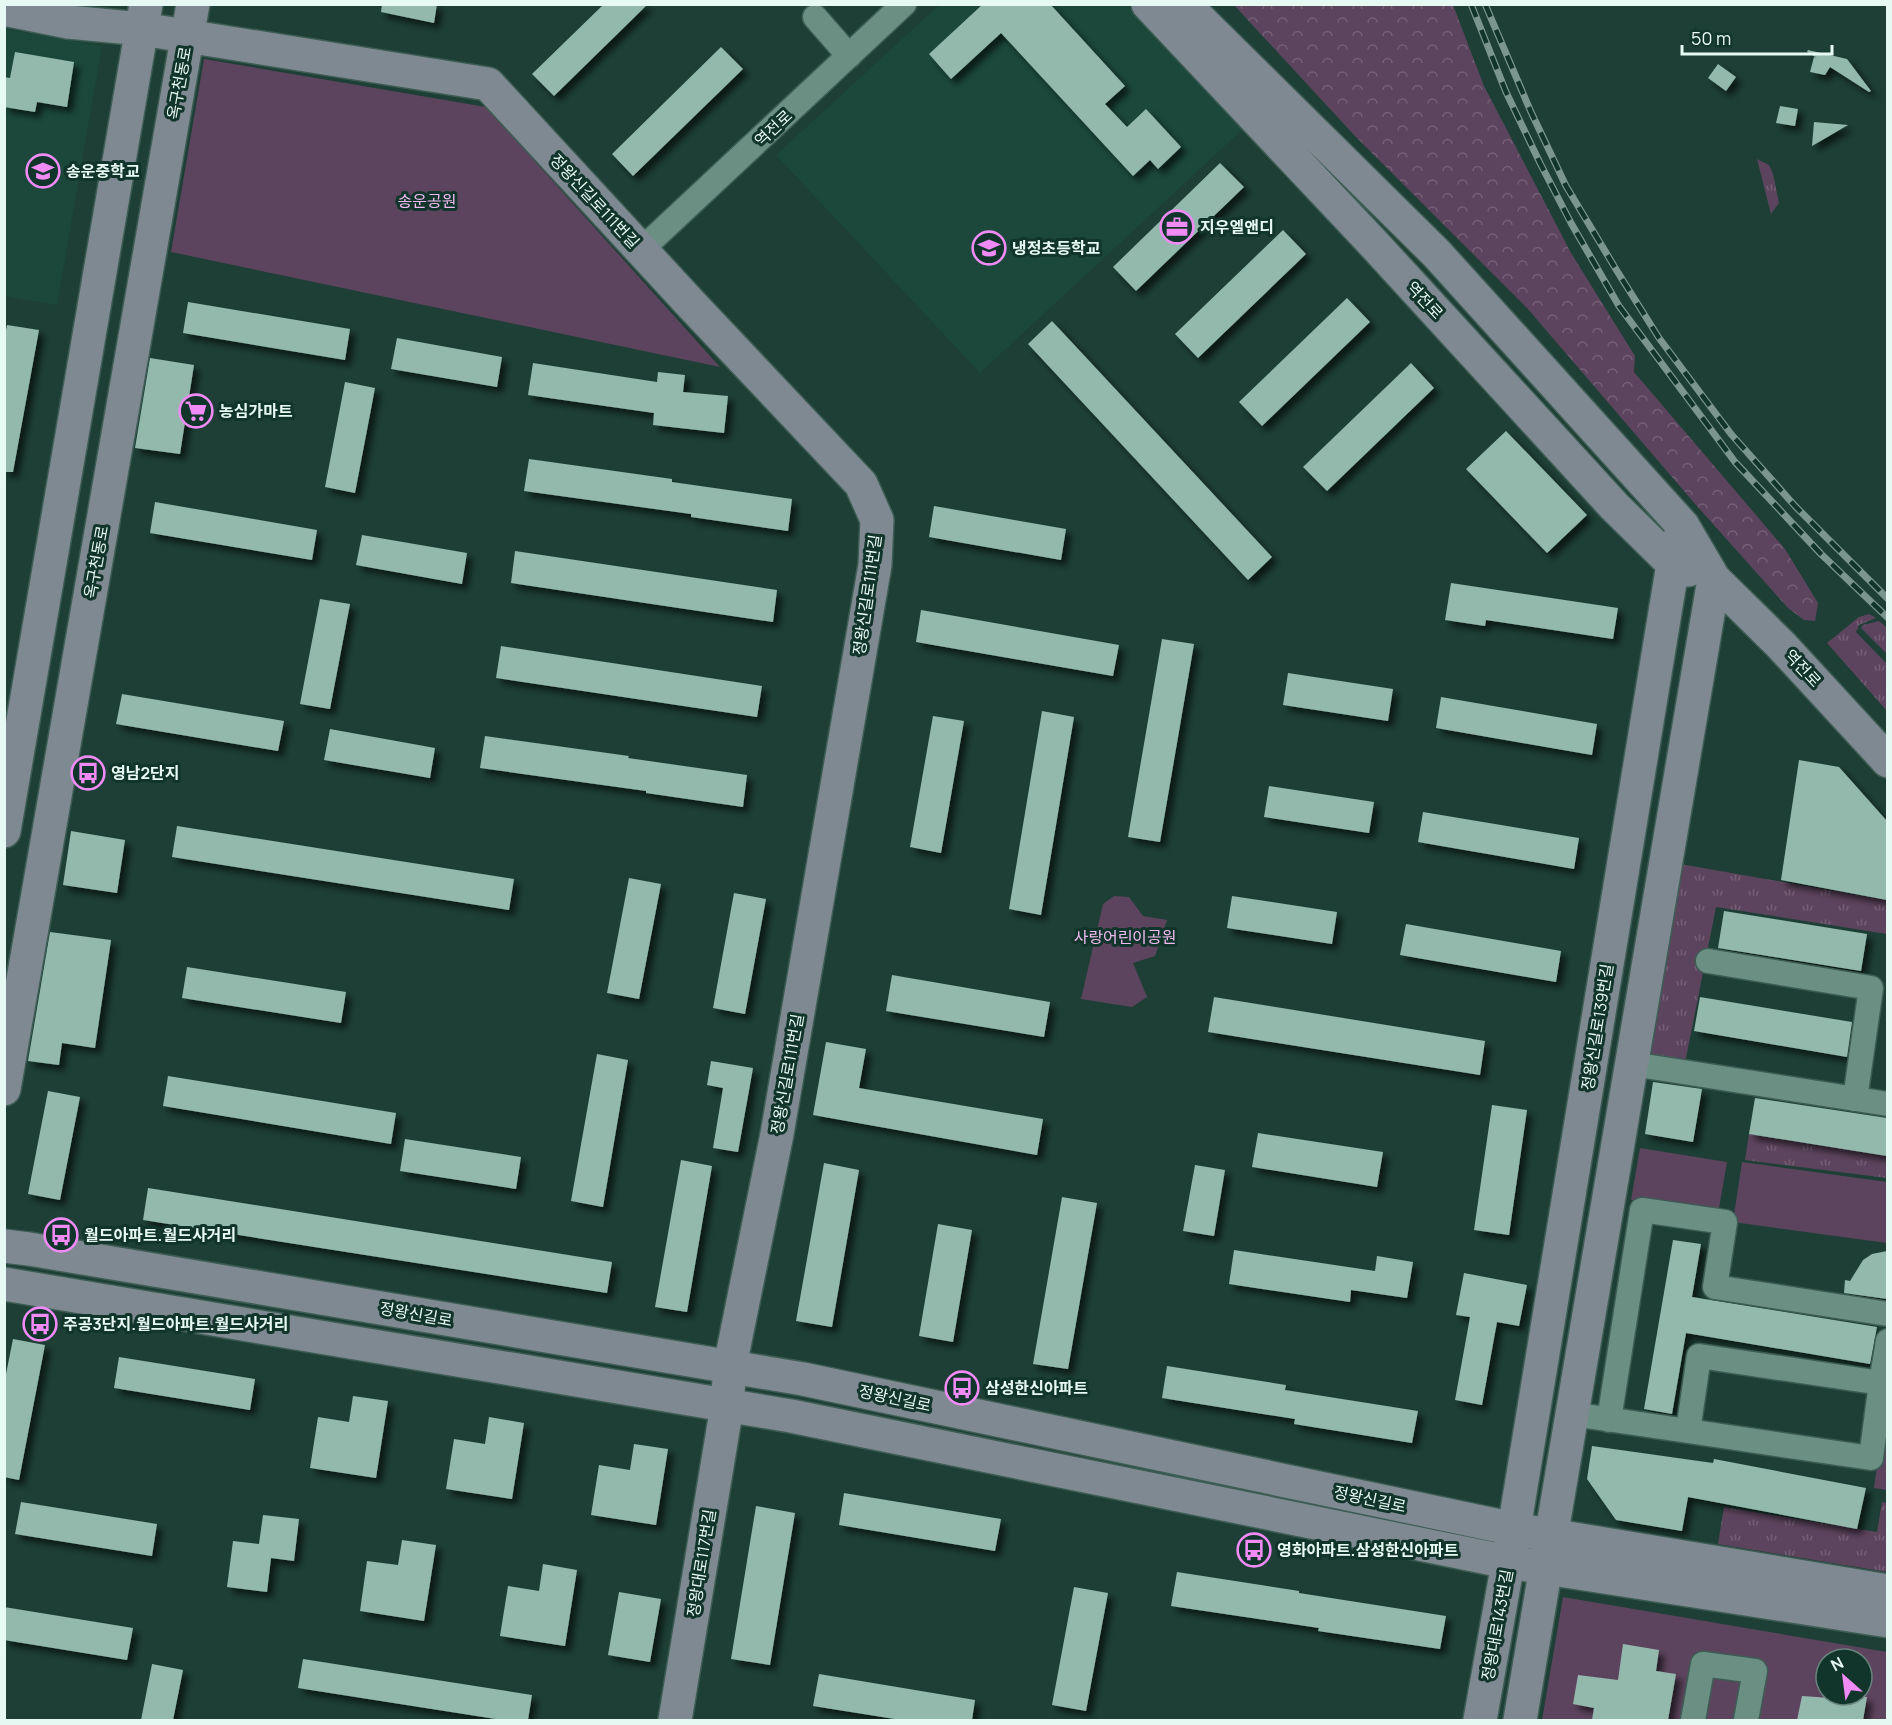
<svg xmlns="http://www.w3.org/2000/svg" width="1892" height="1725" viewBox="0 0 1892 1725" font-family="Manrope,'Noto Sans KR',sans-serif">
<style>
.built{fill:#1b483b}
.grass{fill:url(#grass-tufts)}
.forest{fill:url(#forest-crowns)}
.park{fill:#5d445e;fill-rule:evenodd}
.building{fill:#93b8ac;filter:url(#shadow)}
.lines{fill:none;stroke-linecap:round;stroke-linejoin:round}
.street-casing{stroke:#3d5d54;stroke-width:27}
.secondary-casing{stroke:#3d5d54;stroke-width:36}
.street{stroke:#6b8f83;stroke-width:24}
.secondary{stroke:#7f8991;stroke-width:33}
.rail-casing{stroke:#7b968e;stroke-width:7}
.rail{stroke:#12352b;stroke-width:4.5;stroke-dasharray:14;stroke-linecap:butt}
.labels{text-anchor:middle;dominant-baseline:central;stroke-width:6;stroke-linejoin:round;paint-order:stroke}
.street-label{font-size:16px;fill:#e6f9f2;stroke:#12352b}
.poi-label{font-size:16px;font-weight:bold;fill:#e6f9f2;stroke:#12352b;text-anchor:start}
.park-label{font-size:16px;fill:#efbaf1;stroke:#12352b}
</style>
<defs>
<pattern id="grass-tufts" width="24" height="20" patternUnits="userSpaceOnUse" patternTransform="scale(1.5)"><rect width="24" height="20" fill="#5d445e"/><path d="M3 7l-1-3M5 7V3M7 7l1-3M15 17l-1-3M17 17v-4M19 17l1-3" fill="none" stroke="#746076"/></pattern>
<pattern id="forest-crowns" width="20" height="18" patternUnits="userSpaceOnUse" patternTransform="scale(1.5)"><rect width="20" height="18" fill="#5d445e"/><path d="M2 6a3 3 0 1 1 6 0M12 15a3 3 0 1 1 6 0" fill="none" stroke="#746076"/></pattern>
<filter id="shadow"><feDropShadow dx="5.5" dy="5.5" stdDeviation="3" flood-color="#0009"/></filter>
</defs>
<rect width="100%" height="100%" fill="#1d3f35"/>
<path class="built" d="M939,5H1127L1243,129L980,373L776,155Z
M4,29L102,46L57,305L5,296Z"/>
<path class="grass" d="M1757,159L1769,165L1773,174L1779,203L1771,214Z
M1869,614L1876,618L1859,625L1856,632L1887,664V711L1827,643L1859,617Z
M1879,621L1887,628V654L1861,628L1863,625Z
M1680,864L1887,900V934L1716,907L1684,1068L1650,1062Z
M1749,1134L1887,1156V1178L1745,1160Z
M1882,1502L1887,1503V1572L1718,1544L1724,1507L1877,1532Z"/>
<path class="forest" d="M1234,5H1453L1484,86L1571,253L1635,356L1634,372L1785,549L1818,603L1815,621L1804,620L1788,608L1696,505L1527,308L1355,136Z"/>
<path class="park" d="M204,59L486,107L720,367L171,252Z
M1114,896L1129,897L1143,916L1167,920L1155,956L1133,963L1147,997L1132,1007L1081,999L1103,904Z
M1640,1148L1727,1162L1718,1214L1631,1200Z
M1742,1162L1887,1182V1243L1733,1222Z
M1885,1405H1887V1490L1874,1488Z
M1563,1597L1887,1652V1720H1542ZM1826,1659H1862V1695H1826Z"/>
<path class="building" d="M382,4H437L434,23L381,12Z
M604,4H648L554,96L532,74Z
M983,4H1050L1125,86L1105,104L1127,127L1146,109L1181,147L1158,169L1150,160L1133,176L1001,33L951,79L929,54Z
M721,47L743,69L633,176L612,154Z
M1808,50L1847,59L1871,91L1869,92L1830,67L1825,75L1810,72L1814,57L1817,58L1807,52Z
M15,52L74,62L67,107L37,102L35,112L4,107V77L10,78Z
M1718,64L1736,77L1726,91L1708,78Z
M1780,106L1798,109L1795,126L1776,123Z
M1814,122L1848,125L1812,146Z
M1220,163L1244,187L1136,291L1113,267Z
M1283,230L1306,254L1198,358L1175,334Z
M1347,298L1370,322L1262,426L1239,402Z
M188,302L350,329L345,360L183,333Z
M1052,321L1272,557L1248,580L1028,344Z
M7,325L39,330L13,472H4V340Z
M397,338L502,357L497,387L391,369Z
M150,358L194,365L180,454L135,448Z
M533,363L657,382L658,372L685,375L683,392L728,396L724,433L653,425L654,413L528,395Z
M1411,363L1434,388L1327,491L1303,467Z
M345,382L375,388L355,493L325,487Z
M1506,431L1587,515L1547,553L1466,469Z
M529,459L672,479V482L792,499L788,531L691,517V514L524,491Z
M155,502L317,530L312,560L150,533Z
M934,506L1066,529L1061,560L929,537Z
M362,535L467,553L462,584L356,565Z
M515,551L777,590L773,622L511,583Z
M1451,583L1618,608L1613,639L1486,620L1485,626L1445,620Z
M320,599L350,604L330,709L300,704Z
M921,610L1119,645L1113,676L916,642Z
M1162,639L1194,644L1160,842L1128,837Z
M501,646L762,686L757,717L496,678Z
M1288,673L1393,689L1388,721L1283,705Z
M122,694L284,721L278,751L116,724Z
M1441,697L1597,724L1592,755L1436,728Z
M1042,711L1074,717L1041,915L1009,909Z
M933,716L964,721L941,853L910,847Z
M330,729L435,748L430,778L324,760Z
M485,736L629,756L628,758L747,775L743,807L646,793V791L480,768Z
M1799,760L1839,767L1887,821V900L1781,880Z
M1269,786L1374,802L1369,833L1264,817Z
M1423,812L1579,838L1574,869L1418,842Z
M177,826L514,879L509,910L172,857Z
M71,831L125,840L117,893L63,885Z
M629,878L661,884L639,999L607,993Z
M734,893L766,899L745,1014L713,1008Z
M1232,896L1337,912L1332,944L1227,928Z
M1724,911L1867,934L1861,971L1718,948Z
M1406,924L1561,951L1556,982L1400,955Z
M50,932L111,940L95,1048L62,1043L59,1065L28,1061Z
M187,967L346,992L341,1023L182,998Z
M892,975L1050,1002L1044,1037L886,1011Z
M1214,997L1485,1041L1480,1075L1208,1032Z
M1700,997L1852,1022L1847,1057L1694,1031Z
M826,1042L866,1049L859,1088L1043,1119L1037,1155L813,1115Z
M597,1054L628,1060L603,1207L571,1201Z
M711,1061L753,1068L738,1152L713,1148L723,1088L707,1085Z
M168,1076L396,1113L391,1144L163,1106Z
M1653,1082L1702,1089L1693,1142L1645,1134Z
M48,1091L80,1097L60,1200L28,1194Z
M1755,1098L1887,1118V1156L1749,1134Z
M1492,1105L1527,1110L1509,1235L1474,1230Z
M1258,1133L1383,1152L1377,1187L1252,1167Z
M405,1139L521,1157L516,1189L400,1171Z
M681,1160L712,1166L687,1312L655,1307Z
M824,1163L859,1170L832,1327L796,1321Z
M1195,1165L1225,1170L1214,1236L1183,1231Z
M148,1188L612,1262L607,1293L143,1220Z
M1062,1197L1097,1203L1068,1369L1033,1364Z
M938,1224L972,1230L953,1342L919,1336Z
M1673,1240L1701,1244L1692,1297L1877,1327L1870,1364L1686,1333L1672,1414L1644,1409Z
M1234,1250L1375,1271L1377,1256L1413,1262L1407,1298L1351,1290L1350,1302L1229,1284Z
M1887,1251V1299L1844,1293L1845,1280L1850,1281L1863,1260L1872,1254Z
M1464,1273L1527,1285L1519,1326L1497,1322L1482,1405L1455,1400L1470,1317L1456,1315Z
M13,1339L45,1345L19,1480L4,1477V1384Z
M119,1357L255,1379L250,1410L114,1388Z
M1167,1366L1286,1385L1285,1390L1418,1411L1412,1443L1294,1424L1295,1419L1162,1398Z
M353,1396L388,1401L376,1478L310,1468L318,1417L349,1422Z
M489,1417L524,1423L512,1499L446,1489L454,1439L485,1444Z
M634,1444L668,1449L656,1525L591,1515L599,1465L630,1470Z
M1592,1446L1713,1463L1714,1459L1866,1488L1857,1529L1688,1497L1682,1531L1616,1520L1587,1479Z
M844,1493L1001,1519L995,1551L839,1525Z
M21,1502L157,1524L152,1556L15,1534Z
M756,1506L795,1513L770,1665L731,1659Z
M263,1515L299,1519L294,1561L271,1558L267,1592L227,1587L233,1541L259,1544Z
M402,1540L436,1545L424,1621L360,1611L367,1561L398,1565Z
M543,1564L577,1570L565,1646L500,1636L508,1586L539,1591Z
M1177,1572L1299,1591V1593L1446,1616L1440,1649L1318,1631L1319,1628L1171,1606Z
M1074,1587L1108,1593L1086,1711L1052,1705Z
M619,1592L661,1599L650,1662L608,1655Z
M4,1607L133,1628L127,1660L4,1640Z
M1623,1644L1659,1650L1656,1671L1676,1674L1668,1720H1592L1594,1708L1573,1704L1578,1675L1618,1680Z
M303,1659L532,1695L528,1720H502L298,1688Z
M152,1664L183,1670L173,1720H141Z
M819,1674L975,1700L972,1720H901L813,1706Z
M1832,1695L1867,1697L1863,1720H1797L1802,1696L1831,1698Z"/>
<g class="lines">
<g class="street-casing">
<path id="street" d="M815,17L849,56
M641,250L904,4
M1708,961L1871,988L1855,1099
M1632,1064L1888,1104
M1881,1383L1888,1341
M1572,1414L1688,1431L1699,1356L1881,1383L1871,1458L1688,1431
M1609,1420L1642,1210L1725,1222L1715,1287L1888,1314
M1693,1720L1703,1664L1755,1671L1746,1720"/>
</g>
<g class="secondary-casing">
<path id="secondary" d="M1148,4L1373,243L1614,506L1673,564L1688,570
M1184,4L1437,254L1683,526L1714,579L1781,645L1888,761
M4,9L68,22L142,29L488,84L690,303L861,484L877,520L875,565L777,1134L730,1366L727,1406L675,1720
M4,831L146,4
M4,1089L193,4
M4,1246L29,1249L803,1379L1514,1529L1888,1591
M4,1284L791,1416L1508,1562L1888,1621
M1480,1720L1514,1529L1673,564L1683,526
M1520,1720L1714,579"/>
</g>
<use href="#street" class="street"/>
<use href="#secondary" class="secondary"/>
<g class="rail-casing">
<path id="rail" d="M1471,4L1506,92L1540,163L1571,223L1619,306L1735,462L1821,554L1888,618
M1485,4L1531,112L1566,186L1617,271L1659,338L1731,434L1795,506L1888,599"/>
</g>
<use href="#rail" class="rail"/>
</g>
<defs>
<g id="school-ring" transform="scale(1.725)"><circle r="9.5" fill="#12352b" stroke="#f08bf6" stroke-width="1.5"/><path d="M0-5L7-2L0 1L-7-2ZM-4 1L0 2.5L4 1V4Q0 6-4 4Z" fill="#f08bf6"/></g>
<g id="office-ring" transform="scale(1.725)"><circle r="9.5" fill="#12352b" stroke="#f08bf6" stroke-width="1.5"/><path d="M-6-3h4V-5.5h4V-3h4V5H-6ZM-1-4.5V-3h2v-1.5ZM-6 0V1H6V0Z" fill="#f08bf6"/></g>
<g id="supermarket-ring" transform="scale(1.725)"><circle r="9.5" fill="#12352b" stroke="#f08bf6" stroke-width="1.5"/><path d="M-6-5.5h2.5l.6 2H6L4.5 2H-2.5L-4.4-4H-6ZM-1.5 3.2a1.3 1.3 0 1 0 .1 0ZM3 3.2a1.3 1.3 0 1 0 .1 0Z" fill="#f08bf6"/></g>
<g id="bus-ring" transform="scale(1.725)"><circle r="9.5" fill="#12352b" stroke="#f08bf6" stroke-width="1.5"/><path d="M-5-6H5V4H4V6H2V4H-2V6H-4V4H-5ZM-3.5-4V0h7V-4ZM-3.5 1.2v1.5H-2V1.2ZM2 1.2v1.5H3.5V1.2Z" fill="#f08bf6"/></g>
</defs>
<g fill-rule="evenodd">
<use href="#school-ring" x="43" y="171"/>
<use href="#office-ring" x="1177" y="227"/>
<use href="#school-ring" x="989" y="248"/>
<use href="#supermarket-ring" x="196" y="411"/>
<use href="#bus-ring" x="88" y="773"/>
<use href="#bus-ring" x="61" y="1235"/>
<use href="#bus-ring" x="40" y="1324"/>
<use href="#bus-ring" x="962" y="1388"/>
<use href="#bus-ring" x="1254" y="1550"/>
</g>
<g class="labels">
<g class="street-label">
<text transform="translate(179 83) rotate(-80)">옥구천동로</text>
<text transform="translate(773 128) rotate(-43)">역전로</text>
<text transform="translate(595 201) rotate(47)">정왕신길로111번길</text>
<text transform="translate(1425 300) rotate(47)">역전로</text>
<text transform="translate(96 562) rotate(-80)">옥구천동로</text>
<text transform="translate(867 595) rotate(-82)">정왕신길로111번길</text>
<text transform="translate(1803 668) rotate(47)">역전로</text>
<text transform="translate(1597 1027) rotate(-81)">정왕신길로139번길</text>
<text transform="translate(787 1074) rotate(-80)">정왕신길로111번길</text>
<text transform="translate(416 1314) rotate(10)">정왕신길로</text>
<text transform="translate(895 1398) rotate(12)">정왕신길로</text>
<text transform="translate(1370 1499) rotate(12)">정왕신길로</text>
<text transform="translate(701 1563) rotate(-81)">정왕대로117번길</text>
<text transform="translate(1497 1625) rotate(-80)">정왕대로143번길</text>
</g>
<g class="poi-label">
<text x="66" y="171">송운중학교</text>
<text x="1200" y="227">지우엘앤디</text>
<text x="1012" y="248">냉정초등학교</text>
<text x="219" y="411">농심가마트</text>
<text x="111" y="773">영남2단지</text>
<text x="84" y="1235">월드아파트.월드사거리</text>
<text x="63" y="1324">주공3단지.월드아파트.월드사거리</text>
<text x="985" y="1388">삼성한신아파트</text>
<text x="1277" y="1550">영화아파트.삼성한신아파트</text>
</g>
<g class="park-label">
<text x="427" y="201">송운공원</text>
<text x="1125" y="937">사랑어린이공원</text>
</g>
</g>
<rect width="1892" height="1725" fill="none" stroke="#e6f9f2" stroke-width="12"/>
<g transform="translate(1844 1677) rotate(332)"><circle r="28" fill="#12352b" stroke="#67837b" stroke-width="1.5"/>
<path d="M0-4.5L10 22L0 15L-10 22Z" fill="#f08bf6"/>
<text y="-9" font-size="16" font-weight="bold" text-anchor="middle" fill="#e6f9f2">N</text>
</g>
<path d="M1682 45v9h150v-9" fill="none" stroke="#e6f9f2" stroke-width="3"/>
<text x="1691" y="45" font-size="18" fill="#e6f9f2" stroke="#12352b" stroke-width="4.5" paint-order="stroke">50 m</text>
</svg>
